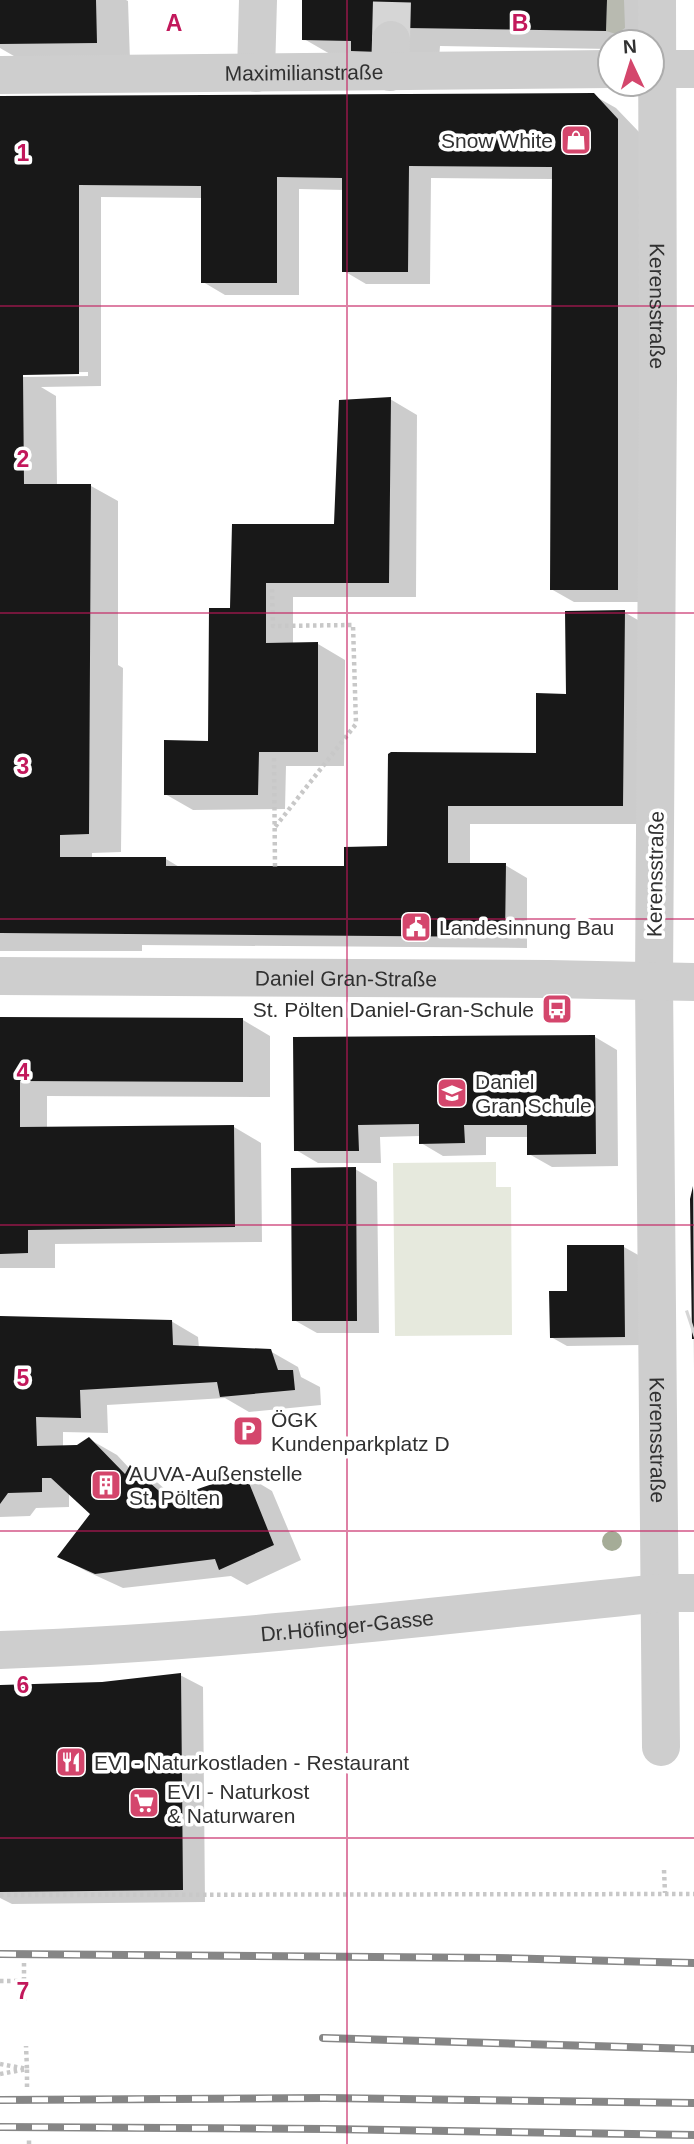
<svg xmlns="http://www.w3.org/2000/svg" width="694" height="2144" viewBox="0 0 694 2144" font-family="Arial,sans-serif">
<style>
.green{fill:#e6e9dd}
.shadow{fill:#0003;fill-rule:evenodd}
.building{fill:#181818}
.lines{fill:none;stroke-linecap:round;stroke-linejoin:round}
.minor-tunnel{stroke:#d6d6d6;stroke-width:38;stroke-dasharray:38 19;stroke-linecap:butt}
.path{stroke:#c8c8c8;stroke-width:4.5;stroke-dasharray:3.5 3.5;stroke-linecap:butt}
.minor{stroke:#cecece;stroke-width:38}
.rail-casing{stroke:#868686;stroke-width:8}
.rail{stroke:#fff;stroke-width:5;stroke-dasharray:16;stroke-linecap:butt}
.tree{fill:#a5ac97}
.grid{fill:none;stroke:#c2185b;stroke-width:2;stroke-opacity:0.55}
.labels{text-anchor:middle;dominant-baseline:central;stroke-width:7;stroke-linejoin:round;paint-order:stroke}
.street-label{font-size:21px;fill:#313131;stroke:#fff}
.poi-label{font-size:21px;fill:#313131;stroke:#fff;text-anchor:start}
.grid-label{font-size:23px;text-anchor:middle;font-weight:bold;fill:#c2185b;stroke:#fff;stroke-width:7;stroke-linejoin:round;paint-order:stroke}
</style>
<rect width="100%" height="100%" fill="#fff"/>
<path class="green" d="M607,0H624L625,28L616,34L606,31Z
M496,1162V1187H511L512,1335L395,1336L393,1163Z"/>
<path class="shadow" d="M0,0H126L128,1L130,61L26,63L0,48Z
M304,0H639V42H610V49L440,46L439,59L337,58L304,39Z
M593,95L616,108L640,133V602H574L551,589L553,179L431,178L430,284H366L344,271V190L299,189V295H225L203,282V198L101,197V386L41,387L56,396L57,486H91L118,501V665L123,668L121,852L92,853V858L166,859L181,868H346L389,848L391,807L538,755L567,695L624,612L657,631L655,824H470V865H505L527,878V948L142,945V951H0V97ZM88,372V376L23,377L19,373Z
M390,399L417,415L416,597H293V644H318L345,660L344,766H286L285,809L193,810L165,794L209,742L232,610L336,526Z
M0,1019L243,1020L270,1036V1097L47,1096V1129L234,1127L261,1143L262,1242L55,1244V1268H0Z
M595,1037L617,1050L618,1166L552,1167L529,1154V1137H486V1155L443,1156L421,1143V1136L380,1137L381,1163H318L296,1150L295,1039Z
M355,1169L377,1182L379,1333H317L294,1320Z
M694,1188V1369L692,1199Z
M624,1247L640,1256L641,1345L567,1346L551,1337L569,1292Z
M0,1317L171,1321L198,1337L199,1348L270,1351L298,1367L301,1377L320,1387L321,1405L249,1412L225,1398L107,1405L108,1433L63,1432V1447H77L89,1439L117,1455L130,1469L131,1467L158,1483L176,1499L245,1475L272,1491L301,1560L247,1585L231,1576L123,1588L86,1571L59,1556L93,1514L69,1493V1507L36,1508L30,1516L0,1517Z
M180,1675L203,1687L205,1902L12,1904L0,1898V1687L102,1684Z"/>
<path class="building" d="M0,0H96L97,43L0,44Z
M302,0H607L606,31L407,28V41L380,52L351,51V41L302,40Z
M594,93L618,119V590H550L552,167L409,166L408,272H342V178L277,177V283H201V186L79,185V374L23,375L24,484H91L89,834L60,835V857H166V866H344V847L387,846L388,754L391,752L536,753V693L566,694L565,611L625,610L623,806H448V863H506L505,937L0,933V96Z
M391,397L389,583H266V643L318,642V752H259L258,795H164V740L208,741L209,608H230L232,524H334L339,400Z
M0,1017L243,1018V1082L20,1081V1127L234,1125L235,1227L28,1230V1253L0,1254Z
M595,1035L596,1154L527,1155V1125H464L465,1143L419,1144V1124L358,1125L359,1151H294L293,1037Z
M356,1167L357,1321H292L291,1168Z
M693,1186L694,1339H692L690,1199Z
M567,1245H624L625,1337L550,1338L549,1291H567Z
M0,1316L172,1320L173,1345L271,1349L278,1370H293L295,1390L220,1397L217,1382L80,1390L81,1418L36,1417L37,1446L77,1445L89,1437L125,1474L130,1465L168,1499L245,1473L274,1545L219,1570L215,1559L95,1574L57,1557L90,1514L51,1478H42V1492L8,1493L0,1504Z
M181,1673L183,1890L0,1892V1685L102,1682Z"/>
<g class="lines">
<path class="minor-tunnel" d="M391,40L392,0
M691,1329L694,1328"/>
<path class="path" d="M272,589L273,626L353,625L356,724L275,827
M274,758L275,867
M664,1870L665,1893
M0,1895L694,1894
M24,1963V1981
M0,1981H24V2001
M0,2064L27,2069L26,2046
M0,2074L27,2069V2089
M29,2144V2140"/>
<g class="minor">
<path id="s1" d="M657,0L658,378L654,982L661,1747"/>
<path d="M652,69H694"/>
<path d="M390,72L391,40"/>
<path d="M256,73L258,0"/>
<path id="s2" d="M0,75L610,69"/>
<path id="s3" d="M0,976L549,979L694,982"/>
<path id="s4" d="M0,1650C221,1643 441,1615 661,1593H694"/>
</g>
<g class="rail-casing">
<path id="rail" d="M0,1954L496,1958L694,1963
M323,2038L694,2049
M0,2100L326,2098L694,2103
M0,2127L328,2129L694,2135"/>
</g>
<use href="#rail" class="rail"/>
</g>
<circle class="tree" cx="612" cy="1541" r="10"/>
<path class="grid" d="M347,0V2144M0,306H694M0,613H694M0,919H694M0,1225H694M0,1531H694M0,1838H694"/>
<defs>
<g id="shop-square" transform="scale(1.575)"><rect x="-9" y="-9" width="18" height="18" rx="4" fill="#d4466c" stroke="#fff"/><path d="M-5-2.5h2.3a2.7 3.5 0 0 1 5.4 0H5L5.5 6h-11ZM-1.5-2.5h3a1.5 2.3 0 0 0-3 0Z" fill="#fff"/></g>
<g id="civic-square" transform="scale(1.575)"><rect x="-9" y="-9" width="18" height="18" rx="4" fill="#d4466c" stroke="#fff"/><path d="M-.6-6.5H3V-4.5H.6V-3L4-1V1h2V6H-6V1h2V-1L-.6-3ZM-1.2 2.5V6h2.4V2.5Z" fill="#fff"/></g>
<g id="bus-square" transform="scale(1.575)"><rect x="-9" y="-9" width="18" height="18" rx="4" fill="#d4466c" stroke="#fff"/><path d="M-5-6H5V4H4V6H2V4H-2V6H-4V4H-5ZM-3.5-4V0h7V-4ZM-3.5 1.2v1.5H-2V1.2ZM2 1.2v1.5H3.5V1.2Z" fill="#fff"/></g>
<g id="school-square" transform="scale(1.575)"><rect x="-9" y="-9" width="18" height="18" rx="4" fill="#d4466c" stroke="#fff"/><path d="M0-5L7-2L0 1L-7-2ZM-4 1L0 2.5L4 1V4Q0 6-4 4Z" fill="#fff"/></g>
<g id="parking-square" transform="scale(1.575)"><rect x="-9" y="-9" width="18" height="18" rx="4" fill="#d4466c" stroke="#fff"/><path d="M-3.5-5.5H1a3.5 3.5 0 0 1 0 7H-1V5.5H-3.5ZM-1-3.4V-.6H.8a1.4 1.4 0 0 0 0-2.8Z" fill="#fff"/></g>
<g id="building-square" transform="scale(1.575)"><rect x="-9" y="-9" width="18" height="18" rx="4" fill="#d4466c" stroke="#fff"/><path d="M-4-6H4V6H1V3H-1V6H-4ZM-2.5-4.3h1.7v1.8h-1.7ZM.8-4.3h1.7v1.8H.8ZM-2.5-1h1.7V.8h-1.7ZM.8-1h1.7V.8H.8Z" fill="#fff"/></g>
<g id="restaurant-square" transform="scale(1.575)"><rect x="-9" y="-9" width="18" height="18" rx="4" fill="#d4466c" stroke="#fff"/><path d="M-5-6h1v4h1v-4h1v4h1v-4h1v5L-1.5 .5V6h-2V.5L-5-1ZM5-6V6H3V1.5H1.5Q1.5-4 5-6Z" fill="#fff"/></g>
<g id="supermarket-square" transform="scale(1.575)"><rect x="-9" y="-9" width="18" height="18" rx="4" fill="#d4466c" stroke="#fff"/><path d="M-6-5.5h2.5l.6 2H6L4.5 2H-2.5L-4.4-4H-6ZM-1.5 3.2a1.3 1.3 0 1 0 .1 0ZM3 3.2a1.3 1.3 0 1 0 .1 0Z" fill="#fff"/></g>
</defs>
<g fill-rule="evenodd">
<use href="#shop-square" x="576" y="140"/>
<use href="#civic-square" x="416" y="927"/>
<use href="#bus-square" x="557" y="1009"/>
<use href="#school-square" x="452" y="1093"/>
<use href="#parking-square" x="248" y="1431"/>
<use href="#building-square" x="106" y="1485"/>
<use href="#restaurant-square" x="71" y="1762"/>
<use href="#supermarket-square" x="144" y="1803"/>
</g>
<g class="labels">
<g class="street-label">
<text stroke="none"><textPath href="#s2" startOffset="304">Maximilianstraße</textPath></text>
<text stroke="none"><textPath href="#s1" startOffset="306">Kerensstraße</textPath></text>
<text transform="translate(655 874) rotate(-89)">Kerensstraße</text>
<text stroke="none"><textPath href="#s3" startOffset="346">Daniel Gran-Straße</textPath></text>
<text stroke="none"><textPath href="#s1" startOffset="1440">Kerensstraße</textPath></text>
<text stroke="none"><textPath href="#s4" startOffset="348">Dr.Höfinger-Gasse</textPath></text>
</g>
<g class="poi-label">
<text x="553" y="140" text-anchor="end">Snow White</text>
<text x="439" y="927">Landesinnung Bau</text>
<text x="534" y="1009" text-anchor="end">St. Pölten Daniel-Gran-Schule</text>
<text x="475" y="1081">Daniel<tspan x="475" dy="24">Gran Schule</tspan></text>
<text x="271" y="1419">ÖGK<tspan x="271" dy="24">Kundenparkplatz D</tspan></text>
<text x="129" y="1473">AUVA-Außenstelle<tspan x="129" dy="24">St. Pölten</tspan></text>
<text x="94" y="1762">EVI - Naturkostladen - Restaurant</text>
<text x="167" y="1791">EVI - Naturkost<tspan x="167" dy="24">&amp; Naturwaren</tspan></text>
</g>
</g>
<g class="grid-label">
<text x="174" y="31">A</text>
<text x="520" y="31">B</text>
<text x="23" y="161">1</text>
<text x="23" y="467">2</text>
<text x="23" y="774">3</text>
<text x="23" y="1080">4</text>
<text x="23" y="1386">5</text>
<text x="23" y="1693">6</text>
<text x="23" y="1999">7</text>
</g>
<g transform="translate(631 63) rotate(356)"><circle r="33" fill="#ffffff" stroke="#adadad" stroke-width="2"/>
<path d="M0-5L12 26L0 18L-12 26Z" fill="#d4466c"/>
<text y="-10" font-size="19" font-weight="bold" text-anchor="middle" fill="#313131">N</text>
</g>
</svg>
